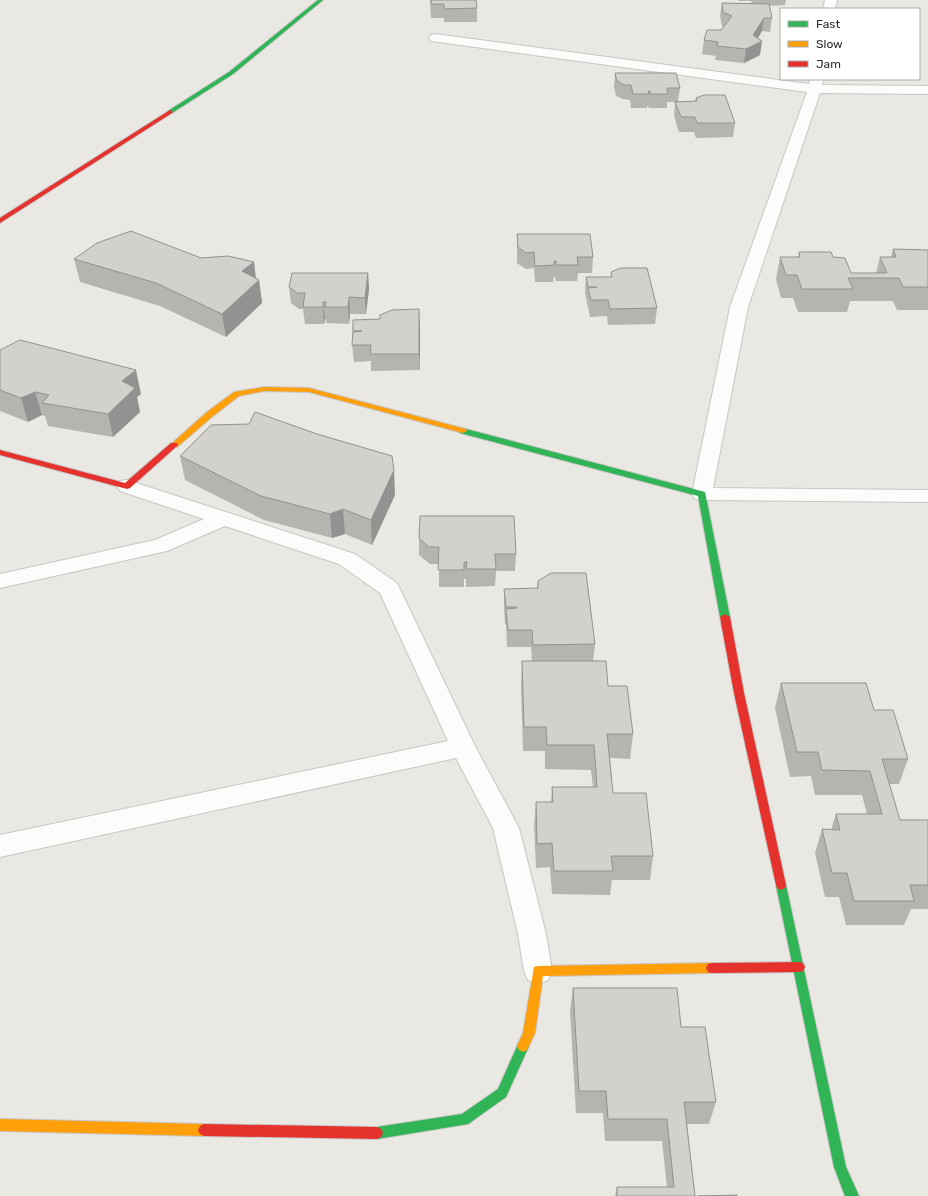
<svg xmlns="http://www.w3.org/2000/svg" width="928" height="1196" viewBox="0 0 928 1196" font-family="Rubik,sans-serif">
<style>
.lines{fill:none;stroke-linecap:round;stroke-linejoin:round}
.street-casing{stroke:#c7c6c7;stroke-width:2}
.fast-casing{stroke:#c7c6c7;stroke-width:2}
.slow-casing{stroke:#c7c6c7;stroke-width:2}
.jam-casing{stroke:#c7c6c7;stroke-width:2}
.street{fill:#fcfcfb;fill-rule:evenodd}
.fast{fill:#30b455;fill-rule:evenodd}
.slow{fill:#ff9f0a;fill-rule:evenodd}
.jam{fill:#e5322d;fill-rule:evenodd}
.wall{fill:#b5b4b0}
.shaded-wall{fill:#949290}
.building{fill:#d3d1cd;stroke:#949290}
</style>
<rect width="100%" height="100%" fill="#eae8e2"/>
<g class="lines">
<g class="street-casing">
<path id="street" d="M825,0H837L835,9H823Z
M435,34L809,84L810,79H824L822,85L928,86V94L820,93L748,307L713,488L928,490V502L702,500L695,499L692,494L730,307L807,92L431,41L429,38L431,35Z
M127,480L355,554L397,583L475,746L519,828L546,934L552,971L548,980L538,984L528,980L524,971L518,934L493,828L456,758L0,857V835L448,741L380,593L339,564L225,526L167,551L0,588V574L155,540L204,519L120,491L117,486L120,481Z"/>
</g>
<g class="fast-casing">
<path id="fast" d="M318,0H323L233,74L172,113H168V111L229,72Z
M460,429H466L705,492L730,617L728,619H722L720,617L698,496L460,433L459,431Z
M781,880L785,882L786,885L846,1167L859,1196H845L834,1167L776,885L777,882Z
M523,1040L527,1042L529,1046L506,1097L468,1124L377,1139L373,1137L371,1133L373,1129L377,1127L462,1114L498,1089L519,1042Z"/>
</g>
<g class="slow-casing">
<path id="slow" d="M264,387L309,388L466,429L467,431L463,433L309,392L264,391L239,396L213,416L177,447H171L170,445L207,412L234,392Z
M712,963L716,964L718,968L716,972L712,973L543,976L535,1033L527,1050L523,1052L519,1050L517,1046L523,1033L534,967L538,966Z
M0,1119L204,1124L208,1126L210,1130L208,1134L204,1136L0,1131Z"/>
</g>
<g class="jam-casing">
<path id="jam" d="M170,110L173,112L172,113L0,223V218Z
M171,443H177L178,445L130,488L127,489L0,455V450L125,483Z
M725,614L730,617L744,693L786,885L785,888L781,890L777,888L776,885L734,693L720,617Z
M799,962L803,963L805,967L803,971L799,972L712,973L708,972L706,968L708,964L712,963Z
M204,1124L377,1127L381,1129L383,1133L381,1137L377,1139L204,1136L200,1134L198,1130L200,1126Z"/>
</g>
<use href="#street" class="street"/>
<use href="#fast" class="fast"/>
<use href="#slow" class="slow"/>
<use href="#jam" class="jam"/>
</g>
<path class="wall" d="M430,0H476L477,8V22H444V18H431Z
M738,0H786L785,5L769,6L772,18L770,32L762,31L758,38L760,55L744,63L715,60L716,56L702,54L704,40L721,30L724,27L722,26L720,16L722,3H752L751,1H739Z
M615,73L680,88L678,102L695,101L696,98L735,123L733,137L696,138L694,132H679L674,116L675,102H667V108H649L648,106H647V108H631L630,100L623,99L616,96L614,87Z
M517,234L593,257L592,273H578L577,281H556L555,277H554L553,282H535L534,268L526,269L517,263Z
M893,249L928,250V310H897L893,301H850L847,312H798L793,298H781L776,279L780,257H798L799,252L833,257L851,273H876L880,257H891Z
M74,259L254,262L256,278L259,280L262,303L226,337L160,306L80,282Z
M611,272L657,308L655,324L608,325L607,316L590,317L585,293L586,277H611Z
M368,273L369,289L366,314H350L349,324L326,323V319H325L324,324H305L303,309H299L291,303L289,287Z
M419,309L420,370L371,371V361L354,362L352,345L353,320L380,319Z
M0,350L141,394L137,397L140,412L113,437L48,426L45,416L42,415L28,422L0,411Z
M180,456L395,495L372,545L345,534L332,538L264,520L185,480Z
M419,538L516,554L515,571H496L495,586L466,587V579H464V587H439V564H430L419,555Z
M538,581L595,644L593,661L608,686L633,734L630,759L610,758L613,793L653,856L650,880H612L610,895L552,894L550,867L536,868L534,826L536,802H551L552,787H593L591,770L545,769V751H523L521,685L522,661H532L531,647H507L506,624H505L504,607V589L537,588Z
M781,683L874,710L908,759L899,784H889L900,820H928V909H911L904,925H846L839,897H825L815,853L822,829L831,830L836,814H867L862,795H815L811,776L790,777L775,708Z
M573,988L681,1027L716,1102L709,1124H687L695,1196H615L617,1187H667L662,1141H605L603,1113H576L570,1011Z"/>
<path class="shaded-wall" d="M764,18L762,31L753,46L762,41L760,55L744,63L746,49L753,35Z
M254,262L256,282L259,280L262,303L226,337L222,314L242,271Z
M368,273L369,289L366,314L365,298Z
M349,297L350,314L349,324L348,307Z
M323,302L325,319L324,324L323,307Z
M419,309L420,326V370L419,354Z
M136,370L141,394L137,397L140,412L113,437L108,414L122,381Z
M35,392L42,415L28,422L21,398Z
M394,470L395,495L372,545L371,520Z
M343,509L345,534L332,538L330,514Z"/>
<path class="building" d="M431,0H476L477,8L444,9V4H431Z
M722,3L769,4L772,18H764L753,35L762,41L746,49L717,46L718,42L704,40L707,30H721L732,16L723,12Z
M615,73H676L680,88H667L668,94H650V91H648L649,94H633L631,85H624L617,81Z
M704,95H725L735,123H697L695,117H681L675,102L697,101L696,98Z
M131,231L201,258L228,256L254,262L242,271L259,280L222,314L156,283L74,259L97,243Z
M517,234H590L593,257H577L578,265H556V261H554V265L535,266L534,252L526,253L518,247Z
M893,249L928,250V287H903L899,278H848L853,289H802L797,275H786L780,257H800L799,252H831L833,257L845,258L851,273H887L880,257H896Z
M621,268H647L657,308L610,309L608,300H591L588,288L597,287H588L586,277H612L611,272Z
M292,273H368L365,298L349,297L348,307H325L326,302H323V307H303L305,293H297L289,287Z
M419,309V354H370L371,345H352L353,332L362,331H353V320L380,319V315L392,310Z
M20,340L136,370L122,381L135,388L108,414L42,403L49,395L35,392L21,398L0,390V350Z
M255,412L317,434L392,456L394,470L371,520L343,509L330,514L261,496L180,456L211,425L249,424Z
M420,516H514L516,554H495L496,569H466L467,562H464V570H438L439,547H429L419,538Z
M551,573H586L595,644L533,645L532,630H508L506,609L517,608V607H506L504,589L538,588V581Z
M522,661H606L608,686H627L633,734H607L613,793H646L653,856H611L613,871H554L552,843L537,844L536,802H553L552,787H597L594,745H547L546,727H524Z
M781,683H866L874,710H893L908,759H882L900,820H928V885H910L914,901H854L847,873H832L822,829L840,830L836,814H882L870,771L822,770L818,752H797Z
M573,988H677L681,1027H705L716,1102H684L695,1196H617V1187H674L667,1119H608L606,1091H579Z
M737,1195V1196H697Z"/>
<rect x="780" y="8" width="140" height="72" fill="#ffffff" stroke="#ababab"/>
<rect x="788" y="21" width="20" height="6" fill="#30b455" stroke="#ababab"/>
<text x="816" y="28" font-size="12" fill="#2c2c2c">Fast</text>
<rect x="788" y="41" width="20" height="6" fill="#ff9f0a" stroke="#ababab"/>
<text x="816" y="48" font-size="12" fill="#2c2c2c">Slow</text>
<rect x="788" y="61" width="20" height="6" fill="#e5322d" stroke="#ababab"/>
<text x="816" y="68" font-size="12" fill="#2c2c2c">Jam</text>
</svg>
